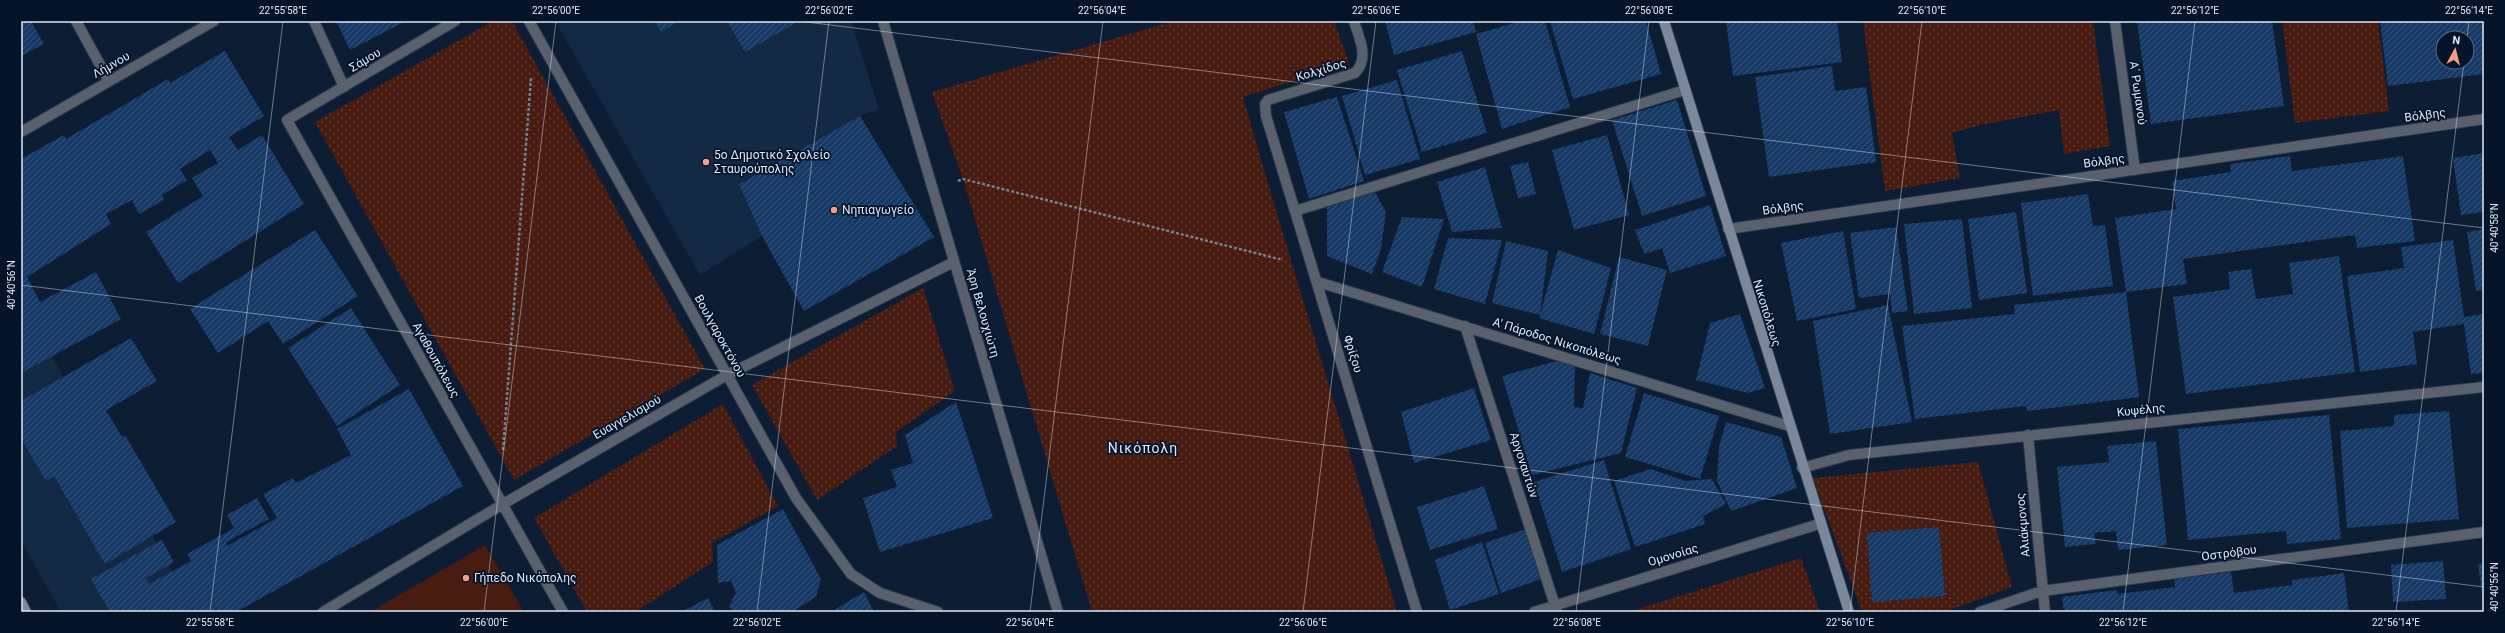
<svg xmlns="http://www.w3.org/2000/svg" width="2505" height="633" viewBox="0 0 2505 633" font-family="Roboto,sans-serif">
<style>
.built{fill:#142944}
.grass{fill:url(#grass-dots)}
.pitch{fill:#491c12}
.building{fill:url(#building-hatch);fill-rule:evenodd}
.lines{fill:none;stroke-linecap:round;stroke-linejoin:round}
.street-casing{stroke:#2a394e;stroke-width:12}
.secondary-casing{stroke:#2a394e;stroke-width:12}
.path{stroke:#728092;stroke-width:2.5;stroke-dasharray:3 2;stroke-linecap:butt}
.street{stroke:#59616d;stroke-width:10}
.secondary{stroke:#7b889b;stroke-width:10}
.ticks{fill:none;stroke:#dde8f7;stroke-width:1;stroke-opacity:0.45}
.poi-dot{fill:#f49e89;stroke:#051429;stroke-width:1.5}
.labels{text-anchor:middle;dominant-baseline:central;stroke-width:3.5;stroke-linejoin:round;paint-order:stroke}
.street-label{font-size:12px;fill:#dde8f7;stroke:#051429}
.poi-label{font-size:12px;fill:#dde8f7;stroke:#051429;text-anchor:start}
.quarter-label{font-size:14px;letter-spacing:1px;fill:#dde8f7;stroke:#051429}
.neatline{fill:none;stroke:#dde8f7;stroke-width:1.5}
.ticks-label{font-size:10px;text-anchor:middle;fill:#dde8f7}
</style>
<defs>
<pattern id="grass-dots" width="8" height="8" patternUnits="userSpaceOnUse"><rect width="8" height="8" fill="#491c12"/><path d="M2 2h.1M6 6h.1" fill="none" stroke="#633d35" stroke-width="1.8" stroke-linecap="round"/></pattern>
<pattern id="building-hatch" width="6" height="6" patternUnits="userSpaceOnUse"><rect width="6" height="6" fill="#163966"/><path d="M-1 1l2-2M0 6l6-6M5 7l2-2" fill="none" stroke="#37567d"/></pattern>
</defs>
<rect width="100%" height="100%" fill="#0d1d33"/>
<path class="built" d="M555,21H851L879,109L860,116L739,183L762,236L700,275Z
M21,301L195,612H61L21,541Z"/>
<path class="grass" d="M493,21H512L705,369L514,480L315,122Z
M1174,21H1334L1349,63L1243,97C1292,269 1347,440 1397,612H1092L963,179L932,92Z
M1863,21H2093L2110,146L2064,154L2059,110L1980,125L1952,133L1960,178L1885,191Z
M2282,21H2378L2389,111L2295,123Z
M923,288L955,391L896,432L897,446L817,500L752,385Z
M723,404L778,506L712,543L713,562L635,612H587L534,518Z
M1978,462L2012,587L1944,612H1862L1813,478Z
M1801,558L1820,612H1628Z"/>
<path class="pitch" d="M485,545L524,612H370Z"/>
<path class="building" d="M21,21H31L44,44L21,56Z
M336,21H406L350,50Z
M654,21H680L661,32Z
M727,21H799L745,52Z
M1385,21H1473L1476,32L1394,55Z
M1513,21H1545L1570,107L1502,129L1476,34L1514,23Z
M1550,21H1646L1661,74L1573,99Z
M1726,21H1837L1842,62L1733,76Z
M2137,21H2272L2284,106L2151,124Z
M2380,21H2484V74L2388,86ZM2443,38H2467V62H2443Z
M225,51L264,116L229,137L238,150L262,135L304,204L178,283L146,232L203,196L192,178L218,163L210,150L180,169L187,180L162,195L164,200L139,214L132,200L106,214L111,224L27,277L40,302L96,272L121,319L21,373V159L64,135L66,139L168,79L170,83Z
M1462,51L1487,133L1422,152L1397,70Z
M1832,66L1835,91L1866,87L1876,162L1769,177L1755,77Z
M1397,80L1420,159L1365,175L1342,96Z
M1337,97L1364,181L1309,199L1284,112Z
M1677,100L1706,196L1642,216L1612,120Z
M860,116L934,237L804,311L762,236L739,184Z
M1607,135L1629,215L1574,230L1552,150Z
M2484,153V212L2461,215L2453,158Z
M2290,156L2292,171L2403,156L2415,241L2357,248L2355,235L2183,259L2187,284L2126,292L2115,218L2176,209L2172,181L2231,172L2230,164Z
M1528,162L1536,194L1518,198L1510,166Z
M1485,167L1502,228L1452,232L1437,182Z
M1375,192L1386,212L1381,249L1372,274L1327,256V207Z
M2088,194L2093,226L2105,225L2113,286L2033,296L2021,203Z
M1710,205L1726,256L1670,273L1662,248L1644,254L1635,230Z
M2016,212L2027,293L1979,300L1968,219Z
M1402,217L1444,219L1422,287L1382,272Z
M1962,219L1972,308L1914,314L1904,224Z
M1896,227L1908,311L1892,313L1890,294L1859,298L1850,233Z
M2484,229V290L2476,291L2467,232Z
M315,230L358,296L283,344L268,321L218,353L190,309Z
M1843,231L1856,309L1797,321L1781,243Z
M1448,238L1502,240L1485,304L1434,289Z
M2453,240L2464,317L2484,314V373L2471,374L2464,324L2413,332L2417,364L2360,372L2347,276L2404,268L2401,247Z
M1506,241L1548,251L1540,315L1558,250L1611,268L1594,334L1539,318L1540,315L1492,303Z
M2339,256L2355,372L2186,394L2173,297L2230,289L2228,272L2251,269L2256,299L2293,294L2289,263Z
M1619,257L1667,270L1648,346L1600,334Z
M2126,292L2139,397L2027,411L2026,406L1915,419L1902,326L2015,314L2014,305Z
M1888,305L1912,422L1830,434L1813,321Z
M351,308L400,385L337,426L288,348Z
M1740,314L1765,388L1748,393L1696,380L1710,323Z
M131,338L157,381L106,410L122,437L125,435L176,522L105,564L54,476L46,481L21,438V401Z
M1556,361L1575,366L1574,407L1583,408L1590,373L1637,388L1621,453L1532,475L1502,376Z
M1474,388L1491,440L1414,463L1401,412Z
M409,389L463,486L236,612H110L91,579L162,540L174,562L146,578L149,584L191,561L187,554L234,528L227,515L257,498L269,519L226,542L227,546L277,518L263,494L293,478L296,483L351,455L337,429Z
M1644,393L1719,416L1700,479L1625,457Z
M956,402L993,518L880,552L863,498L897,487L891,470L913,463L905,435Z
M2449,411L2459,519L2347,528L2340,431L2394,426V415Z
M2329,415L2341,539L2287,544L2286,531L2188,540L2178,429Z
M1726,422L1781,437L1797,488L1731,511L1717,481L1719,447Z
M2156,441L2167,545L2118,550L2116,531L2094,533L2096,544L2065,547L2057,467L2109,462L2107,446Z
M1604,460L1631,549L1562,572L1534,482Z
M1651,469L1685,481L1712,479L1726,504L1703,516L1705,524L1635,547L1614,481Z
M1484,486L1498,529L1430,550L1417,507Z
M783,509L821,579L816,597L792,612H733L729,606L736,593L731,581L718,583L717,545Z
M1939,527L1945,596L1872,602L1867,533Z
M1526,529L1541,579L1501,593L1485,543Z
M1482,542L1499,594L1450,610L1435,560Z
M2443,561L2446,599L2393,602L2391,565Z
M2484,563V599H2483L2478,564Z
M2231,572L2234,593L2292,585V580L2344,573L2349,612H2064L2062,597L2117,590L2118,594L2175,587L2174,579Z
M864,592L874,612H831Z
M708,598L715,612H681Z"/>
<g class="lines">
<g class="street-casing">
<path id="street" d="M76,21L109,81
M314,21L344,87
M455,21L287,120L563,612
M529,21L796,498L851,574L880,593L938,612
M883,21L1058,612
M1354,21C1359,39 1370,57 1355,73L1268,100L1265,104L1266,116L1417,612
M2115,21L2135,170
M21,132L214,21
M1295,211L1685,90
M1728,229L2484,119
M1318,282L1789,426
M1465,326L1557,612
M2028,435L2045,612
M1802,468L1849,455L2484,387
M323,612L503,504L727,375L954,262
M1534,612L1819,524
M1980,612L2042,591L2484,532"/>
</g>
<g class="secondary-casing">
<path id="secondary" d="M1664,21L1849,612
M21,602L26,612"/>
</g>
<path class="path" d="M958,181L963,179L1283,260
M503,450L531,78"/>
<use href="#street" class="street"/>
<use href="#secondary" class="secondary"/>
</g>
<path class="ticks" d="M798,21L2484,228M2467,38L2469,21M21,285L2484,587M210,612L283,21M484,612L556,21M757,612L829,21M1030,612L1103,21M1303,612L1376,21M1576,612L1649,21M1850,612L1922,21M2123,612L2195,21M2396,612L2464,62"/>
<g class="poi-dot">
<circle cx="706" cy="162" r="4"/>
<circle cx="834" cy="210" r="4"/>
<circle cx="466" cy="578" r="4"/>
</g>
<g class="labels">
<g class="street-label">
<text transform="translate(365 60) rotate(-31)">Σάμου</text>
<text transform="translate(111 65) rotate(-30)">Λήμνου</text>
<text transform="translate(1321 70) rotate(-17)">Κολχίδος</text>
<text transform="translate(2138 93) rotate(82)">Α΄ Ρωμανού</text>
<text transform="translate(2425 115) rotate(-8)">Βόλβης</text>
<text transform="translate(2104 161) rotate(-8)">Βόλβης</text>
<text transform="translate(1783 208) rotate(-8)">Βόλβης</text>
<text transform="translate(983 313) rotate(74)">Άρη Βελουχιώτη</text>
<text transform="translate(1767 313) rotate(73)">Νικοπόλεως</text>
<text transform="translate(720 336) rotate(61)">Βουλγαροκτόνου</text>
<text transform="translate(1557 341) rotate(17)">Α' Πάροδος Νικοπόλεως</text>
<text transform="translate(1353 354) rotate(73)">Φρίξου</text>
<text transform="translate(436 360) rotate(61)">Αγαθουπόλεως</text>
<text transform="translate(2141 410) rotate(-6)">Κυψέλης</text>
<text transform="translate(627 417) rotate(-30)">Ευαγγελισμού</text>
<text transform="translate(1524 465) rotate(72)">Αργοναυτών</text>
<text transform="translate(2023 525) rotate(-95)">Αλιάκμονος</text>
<text transform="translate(2229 553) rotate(-8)">Οστρόβου</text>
<text transform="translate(1673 555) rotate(-17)">Ομονοίας</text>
</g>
<g class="poi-label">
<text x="714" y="155">5ο Δημοτικό Σχολείο<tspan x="714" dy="14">Σταυρούπολης</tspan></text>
<text x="842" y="210">Νηπιαγωγείο</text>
<text x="474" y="578">Γήπεδο Νικόπολης</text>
</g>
<g class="quarter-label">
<text x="1143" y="448">Νικόπολη</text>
</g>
</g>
<rect width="2505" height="633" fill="none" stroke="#051429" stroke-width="44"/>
<g transform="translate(2455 50) rotate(7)"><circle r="19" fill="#051429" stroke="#5b697b"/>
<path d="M0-3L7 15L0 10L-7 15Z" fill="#f49e89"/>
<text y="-6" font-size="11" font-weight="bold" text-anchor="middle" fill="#dde8f7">N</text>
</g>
<rect x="22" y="22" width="2461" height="589" class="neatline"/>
<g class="ticks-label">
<text x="283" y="14">22°55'58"E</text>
<text x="556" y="14">22°56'00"E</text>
<text x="829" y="14">22°56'02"E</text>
<text x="1102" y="14">22°56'04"E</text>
<text x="1376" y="14">22°56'06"E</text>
<text x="1649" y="14">22°56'08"E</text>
<text x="1922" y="14">22°56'10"E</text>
<text x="2195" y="14">22°56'12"E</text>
<text x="2469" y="14">22°56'14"E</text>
<text transform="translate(2494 228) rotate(-90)" y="4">40°40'58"N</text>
<text transform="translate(11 285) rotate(-90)" y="4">40°40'56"N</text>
<text transform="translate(2494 587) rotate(-90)" y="4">40°40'56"N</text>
<text x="210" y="626">22°55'58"E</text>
<text x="484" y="626">22°56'00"E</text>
<text x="757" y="626">22°56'02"E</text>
<text x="1030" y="626">22°56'04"E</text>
<text x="1303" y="626">22°56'06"E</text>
<text x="1577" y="626">22°56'08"E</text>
<text x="1850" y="626">22°56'10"E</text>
<text x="2123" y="626">22°56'12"E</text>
<text x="2396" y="626">22°56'14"E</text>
</g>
</svg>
